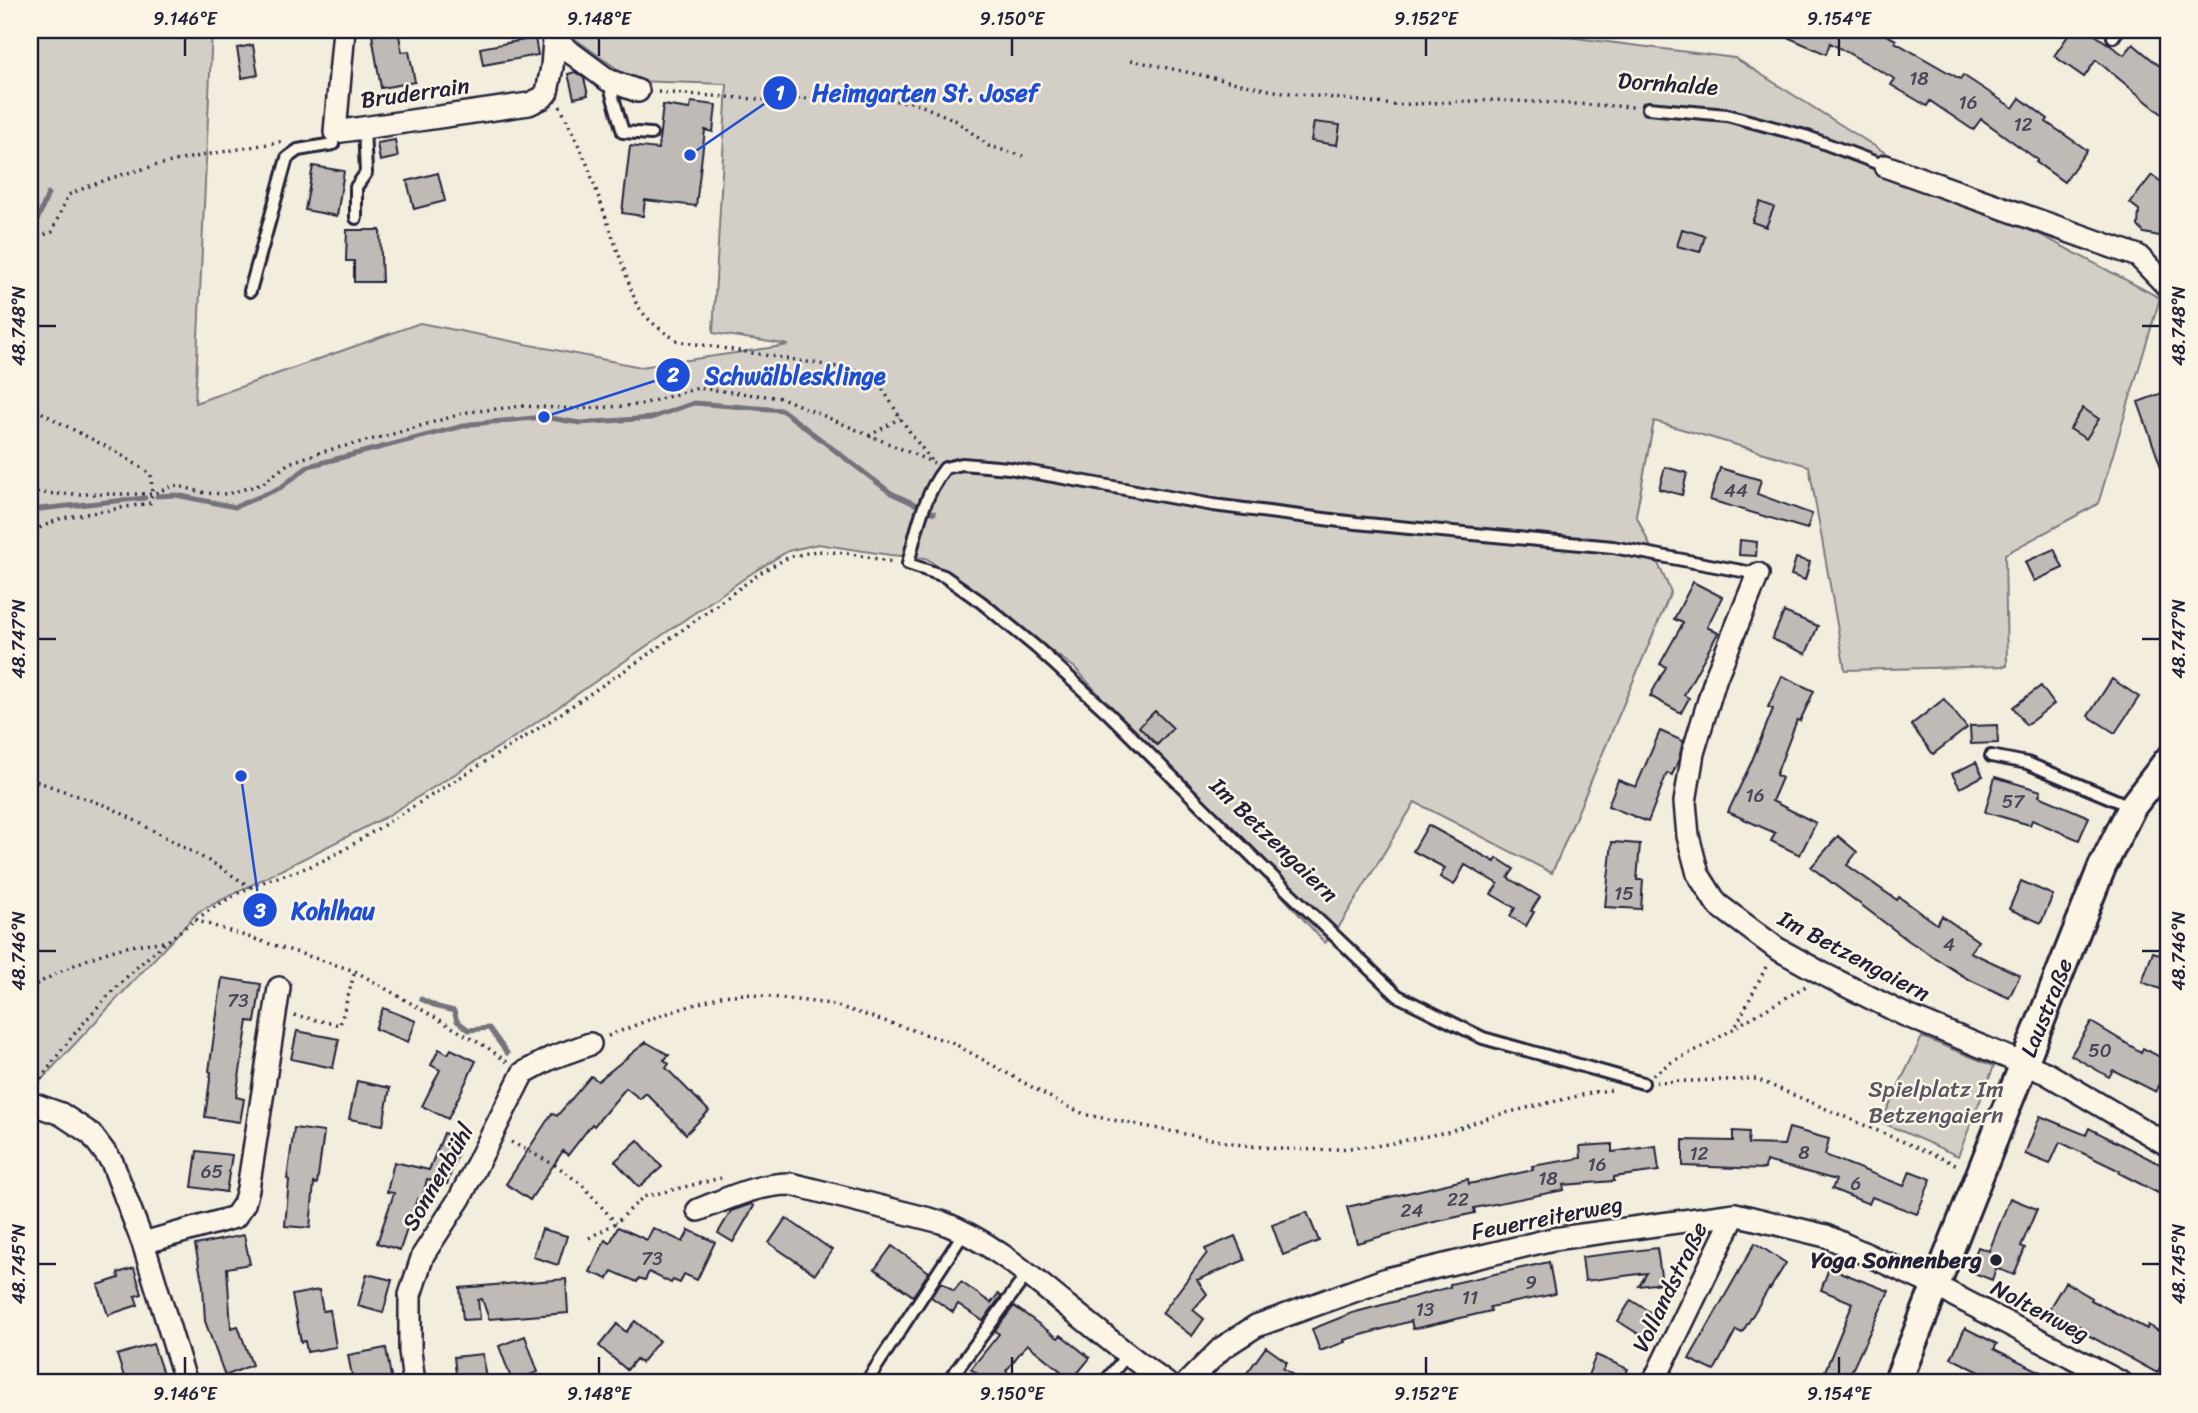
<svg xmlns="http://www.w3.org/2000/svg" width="2198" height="1413" viewBox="0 0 2198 1413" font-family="Sriracha,sans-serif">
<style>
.green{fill:#d4cfc6;stroke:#7b7880;stroke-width:2}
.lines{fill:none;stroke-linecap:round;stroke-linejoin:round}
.stream{stroke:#75727b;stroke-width:5}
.building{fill:#bfbab6;stroke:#22223b;stroke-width:2}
.service-casing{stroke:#22223b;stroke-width:16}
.minor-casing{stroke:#22223b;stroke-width:26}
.tertiary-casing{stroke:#22223b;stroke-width:32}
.path{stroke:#22223b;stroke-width:3.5;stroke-dasharray:2 5;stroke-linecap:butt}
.service{stroke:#fcf5e5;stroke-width:10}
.minor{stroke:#fcf5e5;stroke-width:21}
.tertiary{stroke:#fcf5e5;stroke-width:26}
.ticks{fill:none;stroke:#22223b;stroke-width:2.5}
.poi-dot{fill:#22223b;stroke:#fcf5e5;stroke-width:2.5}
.labels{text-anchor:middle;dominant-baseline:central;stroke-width:5;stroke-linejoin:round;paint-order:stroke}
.number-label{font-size:19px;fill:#49485a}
.street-label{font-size:23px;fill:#22223b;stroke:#fcf5e5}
.park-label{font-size:23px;fill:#575665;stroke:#fcf5e5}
.poi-label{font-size:23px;font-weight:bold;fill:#22223b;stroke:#fcf5e5;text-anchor:end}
.leader{fill:none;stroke:#1d4ed8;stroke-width:2.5}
.callout-dot{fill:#1d4ed8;stroke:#fcf5e5;stroke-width:2.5}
.mark-label{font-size:21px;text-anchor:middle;font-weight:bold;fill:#fff}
.callout-label{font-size:24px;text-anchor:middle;font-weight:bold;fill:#1d4ed8;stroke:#fcf5e5;stroke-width:5;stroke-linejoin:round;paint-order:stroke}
.neatline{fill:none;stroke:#22223b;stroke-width:2.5}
.ticks-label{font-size:18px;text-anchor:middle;fill:#22223b}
</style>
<rect width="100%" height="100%" fill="#f3edde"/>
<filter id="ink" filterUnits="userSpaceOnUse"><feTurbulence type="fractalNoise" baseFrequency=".0143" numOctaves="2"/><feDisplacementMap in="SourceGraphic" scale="14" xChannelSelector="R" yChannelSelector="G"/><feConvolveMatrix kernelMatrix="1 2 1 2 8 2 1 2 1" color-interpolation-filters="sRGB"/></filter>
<g filter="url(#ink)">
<path class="green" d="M30,30H212L195,403L420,323L641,367L789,345L713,333L727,84L634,81L571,36L578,30H1512L1735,58L1884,152L2160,298L2098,504L2005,554L2007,666L1845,670L1809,466L1654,421L1636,515L1671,592L1552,873L1415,802L1337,930L1325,943L1075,668L926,558L890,555L818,544L788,551L752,573L521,733L384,818L198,912L30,1092Z
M1922,1037L1994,1066L1958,1156L1881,1122Z"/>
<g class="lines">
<path class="stream" d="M30,238L48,194
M157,496L176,495L235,507L280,488L309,466L471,424L544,417L580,423L651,418L694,403L782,410L891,493L934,513
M30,510L145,498
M421,999L438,1007L454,1011L457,1021L469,1030L489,1028L507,1053"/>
</g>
<path class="building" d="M398,30L402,52L409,51L415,82L381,88L372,35Z
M1771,30H1877L1896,40L1895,42L1960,79L1963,75L2013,108L2020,98L2048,119L2046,122L2087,150L2064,182L2036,162L2038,160L1981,119L1973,130L1930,101L1927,106L1891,85L1895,79L1830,43L1826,54Z
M2072,30H2088L2124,55L2133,44L2168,73V119L2096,60L2084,77L2054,56Z
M535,38L538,55L483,65L480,48Z
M253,45L258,75L242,78L237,48Z
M575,72L584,78L588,95L574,98L568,74Z
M691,102L716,105L713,132L705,130L696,206L645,200L643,216L622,213L630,146L658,149L663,105L690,109Z
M1314,122L1340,125L1337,145L1311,141Z
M395,140L398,157L380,161L377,143Z
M313,166L344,171L337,216L305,210Z
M438,173L445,201L414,209L407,181Z
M2152,175L2168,187V226L2159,236L2144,233L2138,226L2139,210L2130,203Z
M1760,202L1774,207L1766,227L1752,222Z
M1682,229L1705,236L1700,252L1677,246Z
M347,230H380L382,282H354V261H346Z
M2168,391V481H2166L2138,402Z
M2083,408L2099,419L2086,439L2070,429Z
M1665,467L1687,473L1682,495L1659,489Z
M1720,468L1761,480L1757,494L1812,514L1807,529L1710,500Z
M1740,540L1757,542L1756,556L1739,555Z
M2054,549L2063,568L2034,581L2025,562Z
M1796,558L1810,562L1805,580L1791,575Z
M1693,582L1722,597L1707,627L1718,633L1684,695L1689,698L1681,713L1650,696L1666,667L1660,664L1683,623L1674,619Z
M1784,612L1818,626L1806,654L1772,639Z
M1782,676L1814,691L1800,721L1797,720L1776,775L1782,778L1772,801L1816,823L1800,855L1771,841L1775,833L1728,812L1751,763L1773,709L1768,707Z
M2112,679L2139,697L2115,733L2088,716Z
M2041,686L2054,704L2026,725L2013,707Z
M1944,699L1967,728L1933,754L1911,725Z
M1155,711L1173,728L1157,745L1139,727Z
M1997,725L1998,743L1971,744L1970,726Z
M1660,731L1683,741L1679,759L1672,775L1667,773L1648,822L1608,806L1618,780L1636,787Z
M1976,762L1983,776L1960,788L1952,774Z
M1995,777L2041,791L2039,796L2089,817L2079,840L2032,820L2030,825L1985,812Z
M1428,825L1495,862L1497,858L1514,869L1508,878L1540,897L1531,911L1534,912L1526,926L1510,916L1515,908L1491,894L1498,884L1465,865L1454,885L1440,877L1445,868L1413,851Z
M1838,836L1857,852L1847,865L1897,900L1899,897L1937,924L1942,916L1978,941L1970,952L2020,975L2009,998L1968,979L1909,941L1811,867Z
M1612,842L1640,844L1637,880H1643L1641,909L1605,907Z
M2021,881L2053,895L2041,923L2009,909Z
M2153,952L2168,957V992L2142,982Z
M222,978L261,984L255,1022L248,1021L236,1097L244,1099L240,1122L205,1117L211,1072L209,1071Z
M383,1008L416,1021L408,1042L375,1029Z
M2091,1022L2141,1052L2143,1048L2168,1061V1068L2156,1092L2113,1070L2109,1077L2071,1055Z
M297,1031L339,1039L333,1068L291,1059Z
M646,1042L669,1055L664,1060L669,1064L666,1068L709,1111L686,1134L646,1093L640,1099L626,1088L594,1126L592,1124L568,1155L563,1151L530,1200L506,1184L552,1113L557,1116L591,1076L598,1081Z
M439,1049L448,1054L451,1049L476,1061L448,1119L422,1106L440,1070L431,1065Z
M357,1081L390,1088L383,1125L349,1119Z
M2040,1116L2086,1135L2089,1128L2168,1168V1198L2119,1173L2120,1171L2060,1142L2050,1164L2025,1154Z
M294,1128L324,1132L317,1184L314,1183L310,1228L285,1226L289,1180L287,1179Z
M1789,1128L1829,1139L1825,1155L1904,1186L1910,1171L1931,1179L1917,1214L1872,1197L1869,1204L1832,1189L1836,1180L1766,1161L1765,1169L1683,1166V1140L1733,1141V1131L1749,1132L1748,1144L1784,1145Z
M444,1133L462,1141L447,1184L427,1179L422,1200L417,1199L400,1250L377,1243L394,1193L387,1192L394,1162L429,1170Z
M638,1140L662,1167L639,1187L615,1161Z
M1612,1144V1152L1656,1146L1659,1171L1614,1177V1181L1563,1185L1564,1190L1474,1208L1475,1213L1430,1223L1357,1243L1347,1207L1468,1179L1469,1184L1533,1170L1532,1166L1581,1158L1580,1146Z
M197,1151L232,1155L226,1192L192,1187Z
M2010,1198L2037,1209L2021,1246L2025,1248L2014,1275L1996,1268L1992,1280L1969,1271L1978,1247L1989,1251Z
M751,1204L754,1206L733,1242L718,1233L731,1211Z
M1307,1212L1319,1241L1283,1255L1272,1225Z
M786,1218L832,1250L815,1274L769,1243Z
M618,1227L647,1240L653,1228L683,1242L689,1230L715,1242L697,1280L684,1274L680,1283L673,1280L671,1283L649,1272L645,1280L639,1278L637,1282L612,1271L608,1279L590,1272L605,1240L610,1243Z
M542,1229L567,1236L558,1265L533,1257Z
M244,1235L250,1264L227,1268L231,1328L238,1326L252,1365L225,1376L205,1321L203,1286L195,1245Z
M1235,1236L1245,1260L1197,1280L1207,1294L1193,1310L1204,1319L1192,1336L1162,1313L1207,1253L1205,1249Z
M1755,1243L1786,1263L1770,1289L1769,1288L1742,1333L1736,1330L1714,1371L1689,1359Z
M892,1246L929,1272L913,1296L875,1269Z
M1657,1248L1662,1283L1639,1286L1647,1273L1585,1281L1582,1257Z
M1549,1262L1555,1294L1490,1307L1491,1311L1413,1329L1411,1321L1344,1340L1345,1342L1320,1351L1312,1329L1352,1313L1450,1287V1284Z
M134,1268L142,1294L135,1296L138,1305L108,1315L98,1285L119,1278L118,1273Z
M1829,1268L1889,1291L1846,1383H1820L1853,1303L1821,1290Z
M367,1274L392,1280L383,1313L358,1306Z
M566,1279L568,1313L489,1319L482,1299L478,1300L480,1319L463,1320L460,1288Z
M941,1282L954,1291L961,1282L991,1303L998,1294L1001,1296L983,1321L958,1304L953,1312L931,1297Z
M2065,1282L2092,1298L2091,1300L2147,1329L2148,1325L2168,1336V1353L2157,1373L2086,1334L2088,1331L2049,1309Z
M319,1290L323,1311L330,1310L336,1347L307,1352L305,1341L301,1342L292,1295Z
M1631,1300L1661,1319L1648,1340L1618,1321Z
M1014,1306L1058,1338L1061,1335L1090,1358L1072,1380L1027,1344L1006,1371L1021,1383H990L971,1369L999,1334L995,1331Z
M635,1321L659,1341L641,1363L636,1359L627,1370L599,1346L617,1324L626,1332Z
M1965,1328L1997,1344L1994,1349L2064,1383H1989L1992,1378L1951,1358Z
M525,1336L538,1372L512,1381L499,1346Z
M153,1344L165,1380L153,1383H126L117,1355Z
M1266,1347L1287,1362L1283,1368L1304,1383H1253L1244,1377Z
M386,1348L392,1383H376L375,1377L353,1381L348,1355Z
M483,1354L486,1383H457L454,1357Z
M1596,1355L1628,1369L1622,1383H1585Z"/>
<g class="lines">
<g class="service-casing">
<path id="service" d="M2113,37L2118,30
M608,80L623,132L651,134
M1648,108L1727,115L1805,136L1885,166
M356,218V187L366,173L364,127
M250,291L287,158L298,150L333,144L335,132
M1991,756L2027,763L2132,807
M1643,1083L1483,1038L1398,996L1274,878L1107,712L1037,648L981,602L944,576L908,564C916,532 924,494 945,468L962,464L1009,468L1213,505L1356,523L1613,547L1758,574
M869,1378L965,1231
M947,1383L1028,1273
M1104,1383L1127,1355"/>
</g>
<g class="minor-casing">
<path id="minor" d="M344,30L335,132L529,104L542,98L547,92L552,67L554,40L550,30
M554,40L608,80L638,91
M1885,166L2138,256L2168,287
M1758,574L1716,677L1693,753L1685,802L1688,836L1698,874L1717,904L1776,948L1825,975L1905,1015L2046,1073L2168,1145
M30,1103L61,1114L91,1134L112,1162L143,1243L186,1383
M698,1210C729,1198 757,1184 791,1184L941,1222C989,1240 1028,1274 1067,1306C1100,1332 1132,1359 1166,1383
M143,1243L235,1217L244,1204L248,1189L279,988
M414,1383L410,1351V1295L423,1255L460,1198L523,1073L551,1058L590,1044
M1187,1383L1222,1348L1256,1326L1387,1279L1553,1239L1735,1214L1826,1236L1934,1285L2122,1383
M1653,1383L1735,1214"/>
</g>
<g class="tertiary-casing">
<g id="tertiary">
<path id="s1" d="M1897,1383L2102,867L2132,807L2168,760"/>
</g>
</g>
<path class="path" d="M30,34L34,30
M1131,60L1274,91L1394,105L1494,100L1635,107
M658,92L768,100L844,97L913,102L955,120L989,146L1023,156
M560,106L586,161L636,303C647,321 661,330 678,341L863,371C881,381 890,402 901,419C910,433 921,447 931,460
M30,248L36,238L52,232L68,195C136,164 212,154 285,141
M30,266V271
M30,405C69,431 114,446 151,475L152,494L150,503L62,518L30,532
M869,436L900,418
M30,492L58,494H152L175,485L205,493L227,494L262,484L289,463L321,452L386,436L468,412L523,406L577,409L639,405L698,388L782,398L934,463
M30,779L112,808L218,866L250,887
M195,920L355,971L488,1048L507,1062
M30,988C72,964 114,944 164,942
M294,1015L340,1025L355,971
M1737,1026L1806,986
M608,1036L656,1017L721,996L745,994L831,1004L953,1043L1064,1105L1087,1115L1242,1145L1279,1149L1327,1150L1382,1145L1447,1132L1497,1115L1595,1092L1611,1090
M1653,1075L1670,1063L1706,1045L1735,1028L1768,963
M1656,1082L1756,1079L1960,1166
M37,1085C85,1011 167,928 247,889C266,879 288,875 308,867C320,863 331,856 342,851L533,732L652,652L763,571L789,557L816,551L846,553L894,562
M511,1142L557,1166L582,1185L616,1223
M589,1238L616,1223L643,1197L721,1178"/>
<use href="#service" class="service"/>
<use href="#minor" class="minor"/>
<use href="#tertiary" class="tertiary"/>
</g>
</g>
<path class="ticks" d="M185,38V56M599,38V56M1012,38V56M1426,38V56M1839,38V56M38,326H56M2142,326H2160M38,639H56M2142,639H2160M38,951H56M2142,951H2160M38,1264H56M2142,1264H2160M185,1357V1374M599,1357V1374M1012,1357V1374M1426,1357V1374M1839,1357V1374"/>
<circle class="poi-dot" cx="1996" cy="1260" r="7"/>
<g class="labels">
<g class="number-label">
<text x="1919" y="78">18</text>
<text x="1968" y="102">16</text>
<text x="2023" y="124">12</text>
<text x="1736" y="490">44</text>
<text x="1755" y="795">16</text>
<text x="2013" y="801">57</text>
<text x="1624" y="893">15</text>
<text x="1949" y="944">4</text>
<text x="238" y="1000">73</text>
<text x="2100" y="1050">50</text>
<text x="1804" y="1152">8</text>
<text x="1699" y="1153">12</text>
<text x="1597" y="1164">16</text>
<text x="212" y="1171">65</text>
<text x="1548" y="1178">18</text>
<text x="1856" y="1183">6</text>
<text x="1458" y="1199">22</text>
<text x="1412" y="1210">24</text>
<text x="652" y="1258">73</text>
<text x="1531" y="1282">9</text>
<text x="1470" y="1297">11</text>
<text x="1425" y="1309">13</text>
</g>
<g class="street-label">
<text transform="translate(1668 84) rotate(4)">Dornhalde</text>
<text transform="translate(415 93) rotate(-8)">Bruderrain</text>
<text transform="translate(1274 840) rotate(44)">Im Betzengaiern</text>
<text transform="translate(1854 956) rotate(28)">Im Betzengaiern</text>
<text stroke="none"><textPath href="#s1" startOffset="404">Laustraße</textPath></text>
<text transform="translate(438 1177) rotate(-60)">Sonnenbühl</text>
<text transform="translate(1547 1218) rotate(-11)">Feuerreiterweg</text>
<text transform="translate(1670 1287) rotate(-64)">Vollandstraße</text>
<text transform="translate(2040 1311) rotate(28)">Noltenweg</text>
</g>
<g class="park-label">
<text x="1936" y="1089">Spielplatz Im<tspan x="1936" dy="26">Betzengaiern</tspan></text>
</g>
<g class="poi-label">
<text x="1982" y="1260">Yoga Sonnenberg</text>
</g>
</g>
<path class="leader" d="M690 155L780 93M544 417L673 375M241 776L260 910"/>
<g class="callout-dot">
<circle cx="690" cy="155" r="7"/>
<circle cx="544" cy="417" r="7"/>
<circle cx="241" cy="776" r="7"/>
<circle cx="780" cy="93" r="18"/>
<circle cx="673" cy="375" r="18"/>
<circle cx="260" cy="910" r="18"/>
</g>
<g class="mark-label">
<text x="780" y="100">1</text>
<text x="673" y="382">2</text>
<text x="260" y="918">3</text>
</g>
<g class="callout-label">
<text x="925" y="101">Heimgarten St. Josef</text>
<text x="795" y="384">Schwälblesklinge</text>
<text x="333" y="919">Kohlhau</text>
</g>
<rect width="2198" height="1413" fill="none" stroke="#fcf5e5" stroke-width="77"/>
<rect x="38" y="38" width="2122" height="1336" class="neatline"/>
<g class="ticks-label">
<text x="185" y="25">9.146°E</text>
<text x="599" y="25">9.148°E</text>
<text x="1012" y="25">9.150°E</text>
<text x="1426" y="25">9.152°E</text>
<text x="1839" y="25">9.154°E</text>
<text transform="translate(19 326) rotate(-90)" y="6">48.748°N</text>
<text transform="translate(2179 326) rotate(-90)" y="6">48.748°N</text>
<text transform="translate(19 639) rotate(-90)" y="6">48.747°N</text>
<text transform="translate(2179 639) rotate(-90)" y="6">48.747°N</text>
<text transform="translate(19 951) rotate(-90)" y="6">48.746°N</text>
<text transform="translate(2179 951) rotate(-90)" y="6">48.746°N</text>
<text transform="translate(19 1264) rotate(-90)" y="6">48.745°N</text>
<text transform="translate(2179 1264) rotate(-90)" y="6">48.745°N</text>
<text x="185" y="1400">9.146°E</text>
<text x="599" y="1400">9.148°E</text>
<text x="1012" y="1400">9.150°E</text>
<text x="1426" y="1400">9.152°E</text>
<text x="1839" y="1400">9.154°E</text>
</g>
</svg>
